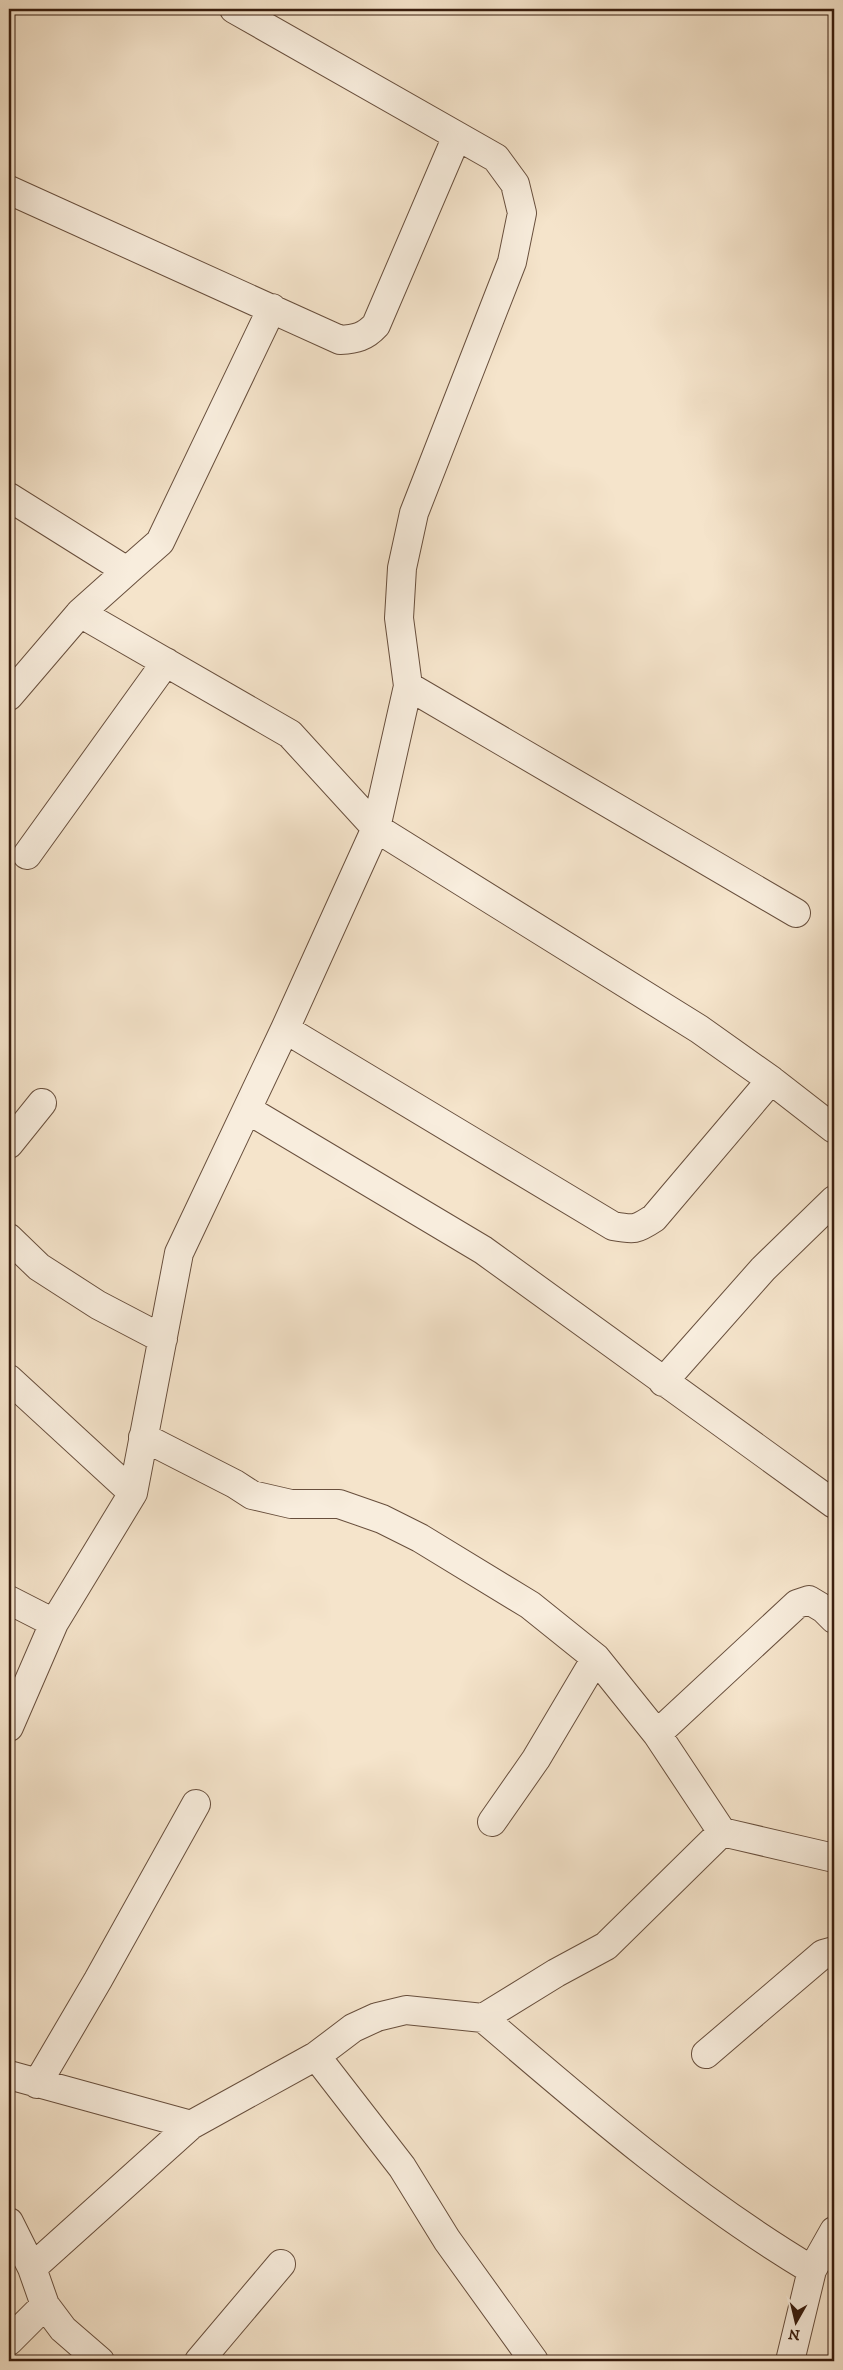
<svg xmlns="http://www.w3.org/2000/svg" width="843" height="2370" viewBox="0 0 843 2370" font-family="'IM FELL DW Pica',serif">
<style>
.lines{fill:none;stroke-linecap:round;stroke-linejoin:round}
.street-casing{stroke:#684f3d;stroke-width:30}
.street{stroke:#f8eddd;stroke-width:28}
</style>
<rect width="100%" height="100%" fill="#f5e4cb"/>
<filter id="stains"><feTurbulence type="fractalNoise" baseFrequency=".004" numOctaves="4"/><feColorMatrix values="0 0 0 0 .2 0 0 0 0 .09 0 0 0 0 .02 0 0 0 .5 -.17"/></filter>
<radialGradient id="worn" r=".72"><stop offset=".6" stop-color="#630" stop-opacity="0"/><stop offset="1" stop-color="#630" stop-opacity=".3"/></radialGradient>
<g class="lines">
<g class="street-casing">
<path id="street" d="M9,190L340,340C356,339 365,337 376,325L457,136
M9,497L127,571L80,613
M127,571L160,542L272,308
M408,686L796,913
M9,696L80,613L290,734L376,828L699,1029L771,1080L834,1129
M27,855L166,662
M285,1029L613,1226C634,1230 636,1230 654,1218L771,1080
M248,1110L483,1250L834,1504
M9,1144L42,1103
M9,1238L39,1267L98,1305L163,1339
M9,1379L133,1493
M663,1382L763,1269L834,1200
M143,1437L235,1484L252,1495L291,1504H339L382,1519L420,1538L530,1605L596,1658L657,1734L722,1832L834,1858
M9,1600L54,1623L133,1493L179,1253L285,1029L376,828L408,686L399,618L402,568L414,513L512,262L522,213L515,184L496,158L234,9
M9,1727L54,1623
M657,1734L797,1604L809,1600L824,1609L834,1619
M492,1822L536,1759L596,1658
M483,2018C588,2108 693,2199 812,2270
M706,2054L823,1954L834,1951
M316,2056L402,2167L447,2240L534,2361
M9,2075L191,2125
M37,2084L98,1980L196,1804
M9,2222L32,2268L45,2305L63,2329L100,2361
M32,2268L191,2125L316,2056L353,2028L377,2017L406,2010L483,2018L556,1973L606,1946L722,1832
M9,2341L45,2305
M199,2361L281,2264
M790,2361L812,2270L834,2231"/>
</g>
<use href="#street" class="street"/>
</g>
<rect width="843" height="2370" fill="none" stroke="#f5e4cb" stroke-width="30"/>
<rect x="10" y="10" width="823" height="2350" fill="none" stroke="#391d0e" stroke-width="2.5"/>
<rect x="15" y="15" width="813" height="2340" fill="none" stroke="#391d0e"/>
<g transform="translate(796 2322) rotate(188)" stroke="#f8eddd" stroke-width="4" paint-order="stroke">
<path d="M0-4L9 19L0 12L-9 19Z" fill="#391d0e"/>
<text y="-8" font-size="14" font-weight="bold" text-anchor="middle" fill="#391d0e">N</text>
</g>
<rect width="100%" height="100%" filter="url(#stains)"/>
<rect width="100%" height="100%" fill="url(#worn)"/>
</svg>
